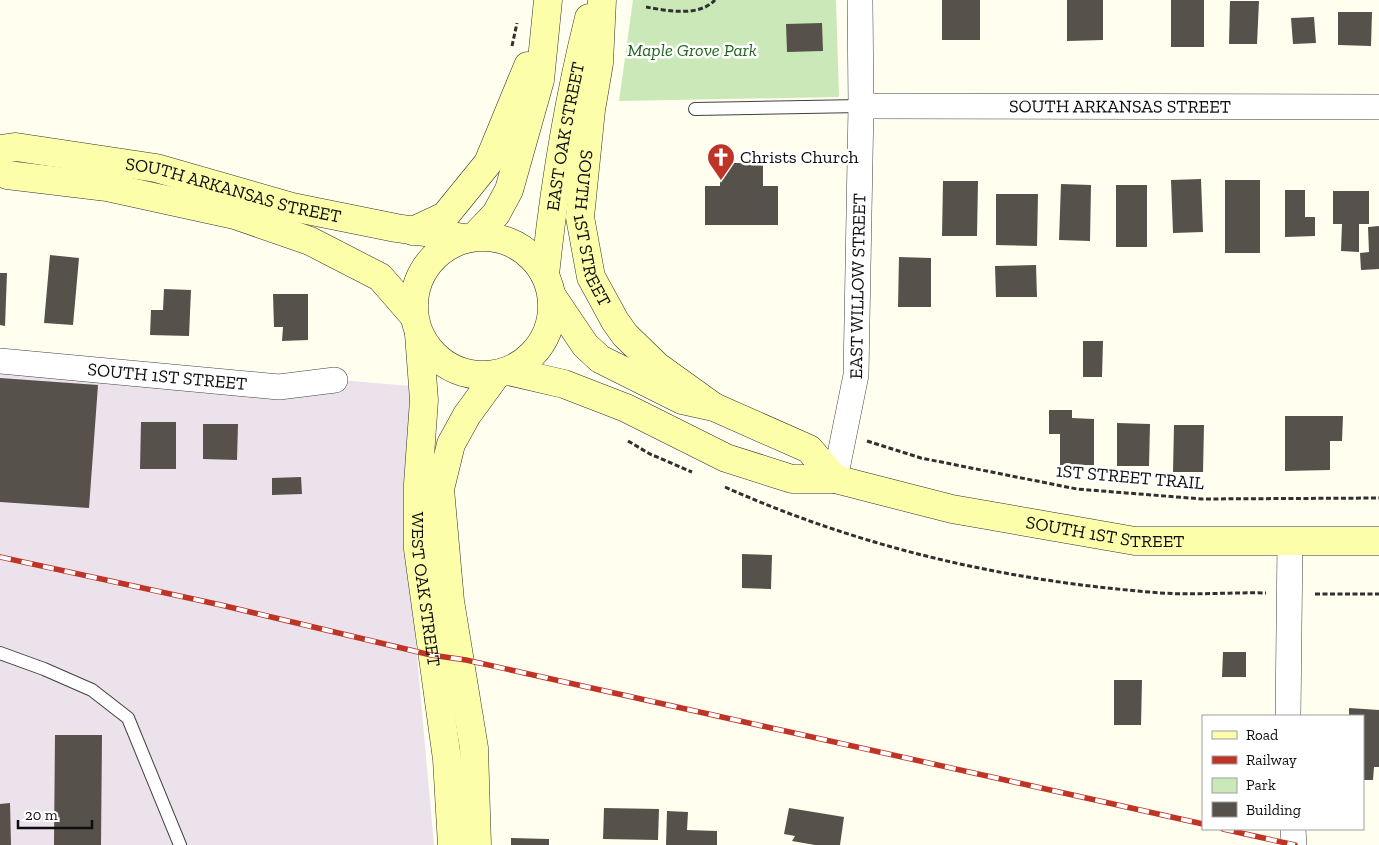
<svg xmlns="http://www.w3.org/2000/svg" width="1379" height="845" viewBox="0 0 1379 845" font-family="'Zilla Slab',serif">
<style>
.industrial{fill:#ece2ec}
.green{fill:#cbe9b8}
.building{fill:#56514a}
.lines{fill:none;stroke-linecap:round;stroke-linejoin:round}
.lane-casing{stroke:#414141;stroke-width:14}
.street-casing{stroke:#414141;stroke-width:26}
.secondary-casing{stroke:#303030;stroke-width:29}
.path{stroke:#303030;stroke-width:3;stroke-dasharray:5 2.5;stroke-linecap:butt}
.lane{stroke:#fff;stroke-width:12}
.street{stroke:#fff;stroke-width:25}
.secondary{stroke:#fcfeaa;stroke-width:28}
.rail-casing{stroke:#be3426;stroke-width:5.5}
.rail{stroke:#fff;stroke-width:4;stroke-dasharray:11;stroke-linecap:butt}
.labels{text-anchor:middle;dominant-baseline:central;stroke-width:5;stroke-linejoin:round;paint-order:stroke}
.park-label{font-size:18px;font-style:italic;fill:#23651e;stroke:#fff}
.street-label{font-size:18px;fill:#0e0e0e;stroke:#fff}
.poi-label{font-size:18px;fill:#0e0e0e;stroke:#fff;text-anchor:start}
</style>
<rect width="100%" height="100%" fill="#fffeef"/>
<path class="industrial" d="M0,351L411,386L410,579L434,845H0Z"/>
<path class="green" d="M633,0H836L839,97L619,101Z"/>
<path class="building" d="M942,0H980V40H942Z
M1067,0H1103V40L1067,41Z
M1171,0H1204V47H1171Z
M1230,1H1259L1257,44H1229Z
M1338,12H1372L1371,46L1338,45Z
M1314,17L1316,43L1293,44L1291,18Z
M822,23L823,51L787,52L786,24Z
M720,163H763V186H778V225H705V186H720Z
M1201,179L1203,232L1173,233L1171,180Z
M1225,180H1260V253H1225Z
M943,181H978L977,236H942Z
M1061,184L1091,185L1090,241L1059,240Z
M1116,185H1147V247H1116Z
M1285,190H1305V217H1315V236L1285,237Z
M1333,191H1369V224H1359V252L1341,251L1342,224H1333Z
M996,194H1038L1037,246L996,245Z
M1379,226V269L1361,270L1360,253L1369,252L1368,227Z
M50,255L79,258L73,325L44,323Z
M899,257L931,258V307H898Z
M1036,265L1037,297H996L995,266Z
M0,273H7L5,326L0,325Z
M164,289L191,290L189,336L150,335L151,310H163Z
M273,294H308V340L282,341L283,327H274Z
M1083,341H1103L1102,377H1083Z
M0,378L98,385L89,508L0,502Z
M1049,410H1072V418L1094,419V465H1060V434H1049Z
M1285,416H1343L1342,441H1330V470L1285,471Z
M141,422H176V469H140Z
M1117,423L1150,424L1149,466H1117Z
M203,424H238L237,460L203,459Z
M1174,425H1204L1203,472H1173Z
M301,477L302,494L272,495V478Z
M742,554L772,555L771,589L742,588Z
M1223,652H1246V677H1222Z
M1114,680H1142L1141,725H1114Z
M1349,708L1379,710V767H1374L1373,780H1363V716H1349Z
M55,735H102L101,845H54Z
M10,803L11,845H0V804Z
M604,808L659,809L658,840L603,839Z
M789,808L844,817L840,845H815L792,841L795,836L784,834Z
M667,811L688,812L687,830L717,831V845H666Z
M511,838L549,839V845H511Z"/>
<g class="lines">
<g class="lane-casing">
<path id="lane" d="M695,109L861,106
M0,653L44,669L92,690L128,718L180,845"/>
</g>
<g class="street-casing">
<g id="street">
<path id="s1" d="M861,106L1379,107"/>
<path id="s2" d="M0,361L279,387L335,380"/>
<path id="s3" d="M835,479L856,375L861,106L860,0"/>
<path d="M1288,716L1290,542"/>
<path d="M1293,829L1294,845"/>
</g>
</g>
<g class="secondary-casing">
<g id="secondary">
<path id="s4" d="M602,0L599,63L591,110L580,217L591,277L615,321L625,335L657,366L714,407"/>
<path id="s5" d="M0,149L16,147L156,168L292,207L396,228L465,238"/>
<path d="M0,172L7,175L107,187L235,215L310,241L380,277L414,316"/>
<path d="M413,231L445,216L488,163L528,66"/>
<path d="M475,236L496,214L509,190L540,80L548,0"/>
<circle cx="483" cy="306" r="69"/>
<path id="s6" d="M545,275C554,188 568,102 589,18"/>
<path d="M552,296L585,345L600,359L682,400L714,407L809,449L835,479"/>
<path id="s7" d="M419,334L424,400L418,484V549L447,759L452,845"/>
<path id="s8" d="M508,371L564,384L626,408L726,458L792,479H835L952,509L1135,541H1379"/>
<path d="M477,845L474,748L450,601L440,489L451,444L467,415L497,374"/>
</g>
</g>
<path class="path" d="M646,7C668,11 699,17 715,0
M512,46L517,23
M628,441L650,454L692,472
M867,441L921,458L1077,489L1202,499L1379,498
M725,487C859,547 1002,580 1149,592C1187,596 1227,592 1266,593
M1315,594H1379"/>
<use href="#lane" class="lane"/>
<use href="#street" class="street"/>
<use href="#secondary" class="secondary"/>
<g class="rail-casing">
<path id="rail" d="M0,557L221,605L431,655L466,660L1203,824
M1223,829L1295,845"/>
</g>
<use href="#rail" class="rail"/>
</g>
<defs>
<g id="church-pin" transform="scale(1.4375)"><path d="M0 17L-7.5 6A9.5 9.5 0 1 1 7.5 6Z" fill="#be3426" stroke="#fff"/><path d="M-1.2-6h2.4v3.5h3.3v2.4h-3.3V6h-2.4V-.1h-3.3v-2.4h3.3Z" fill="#fff"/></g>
</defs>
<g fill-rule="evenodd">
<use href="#church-pin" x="721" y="157"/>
</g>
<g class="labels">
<g class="park-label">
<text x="692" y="50">Maple Grove Park</text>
</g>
<g class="street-label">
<text stroke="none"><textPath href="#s1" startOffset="259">SOUTH ARKANSAS STREET</textPath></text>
<text stroke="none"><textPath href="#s6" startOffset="140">EAST OAK STREET</textPath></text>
<text stroke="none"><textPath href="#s5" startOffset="238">SOUTH ARKANSAS STREET</textPath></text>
<text stroke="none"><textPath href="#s4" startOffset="231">SOUTH 1ST STREET</textPath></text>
<text stroke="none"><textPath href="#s3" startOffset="195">EAST WILLOW STREET</textPath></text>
<text stroke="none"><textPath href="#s2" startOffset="168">SOUTH 1ST STREET</textPath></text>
<text transform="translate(1130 477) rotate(5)">1ST STREET TRAIL</text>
<text stroke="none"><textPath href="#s8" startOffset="624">SOUTH 1ST STREET</textPath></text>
<text stroke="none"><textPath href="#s7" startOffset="256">WEST OAK STREET</textPath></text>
</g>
<g class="poi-label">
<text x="740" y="157">Christs Church</text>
</g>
</g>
<rect x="1202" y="715" width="162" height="115" fill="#ffffff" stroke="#9f9f9f"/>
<rect x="1212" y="731" width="25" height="8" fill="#fcfeaa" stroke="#9f9f9f"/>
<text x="1246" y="740" font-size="15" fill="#0e0e0e">Road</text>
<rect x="1212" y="756" width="25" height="8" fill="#be3426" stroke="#9f9f9f"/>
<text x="1246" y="765" font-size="15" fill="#0e0e0e">Railway</text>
<rect x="1212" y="778" width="25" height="15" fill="#cbe9b8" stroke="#9f9f9f"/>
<text x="1246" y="790" font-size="15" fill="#0e0e0e">Park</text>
<rect x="1212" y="802" width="25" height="15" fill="#56514a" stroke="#9f9f9f"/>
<text x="1246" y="815" font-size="15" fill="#0e0e0e">Building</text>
<path d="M18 820v8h74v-8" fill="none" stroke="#0e0e0e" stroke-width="2.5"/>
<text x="25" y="820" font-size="15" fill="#0e0e0e" stroke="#ffffff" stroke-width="4" paint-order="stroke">20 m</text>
</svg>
